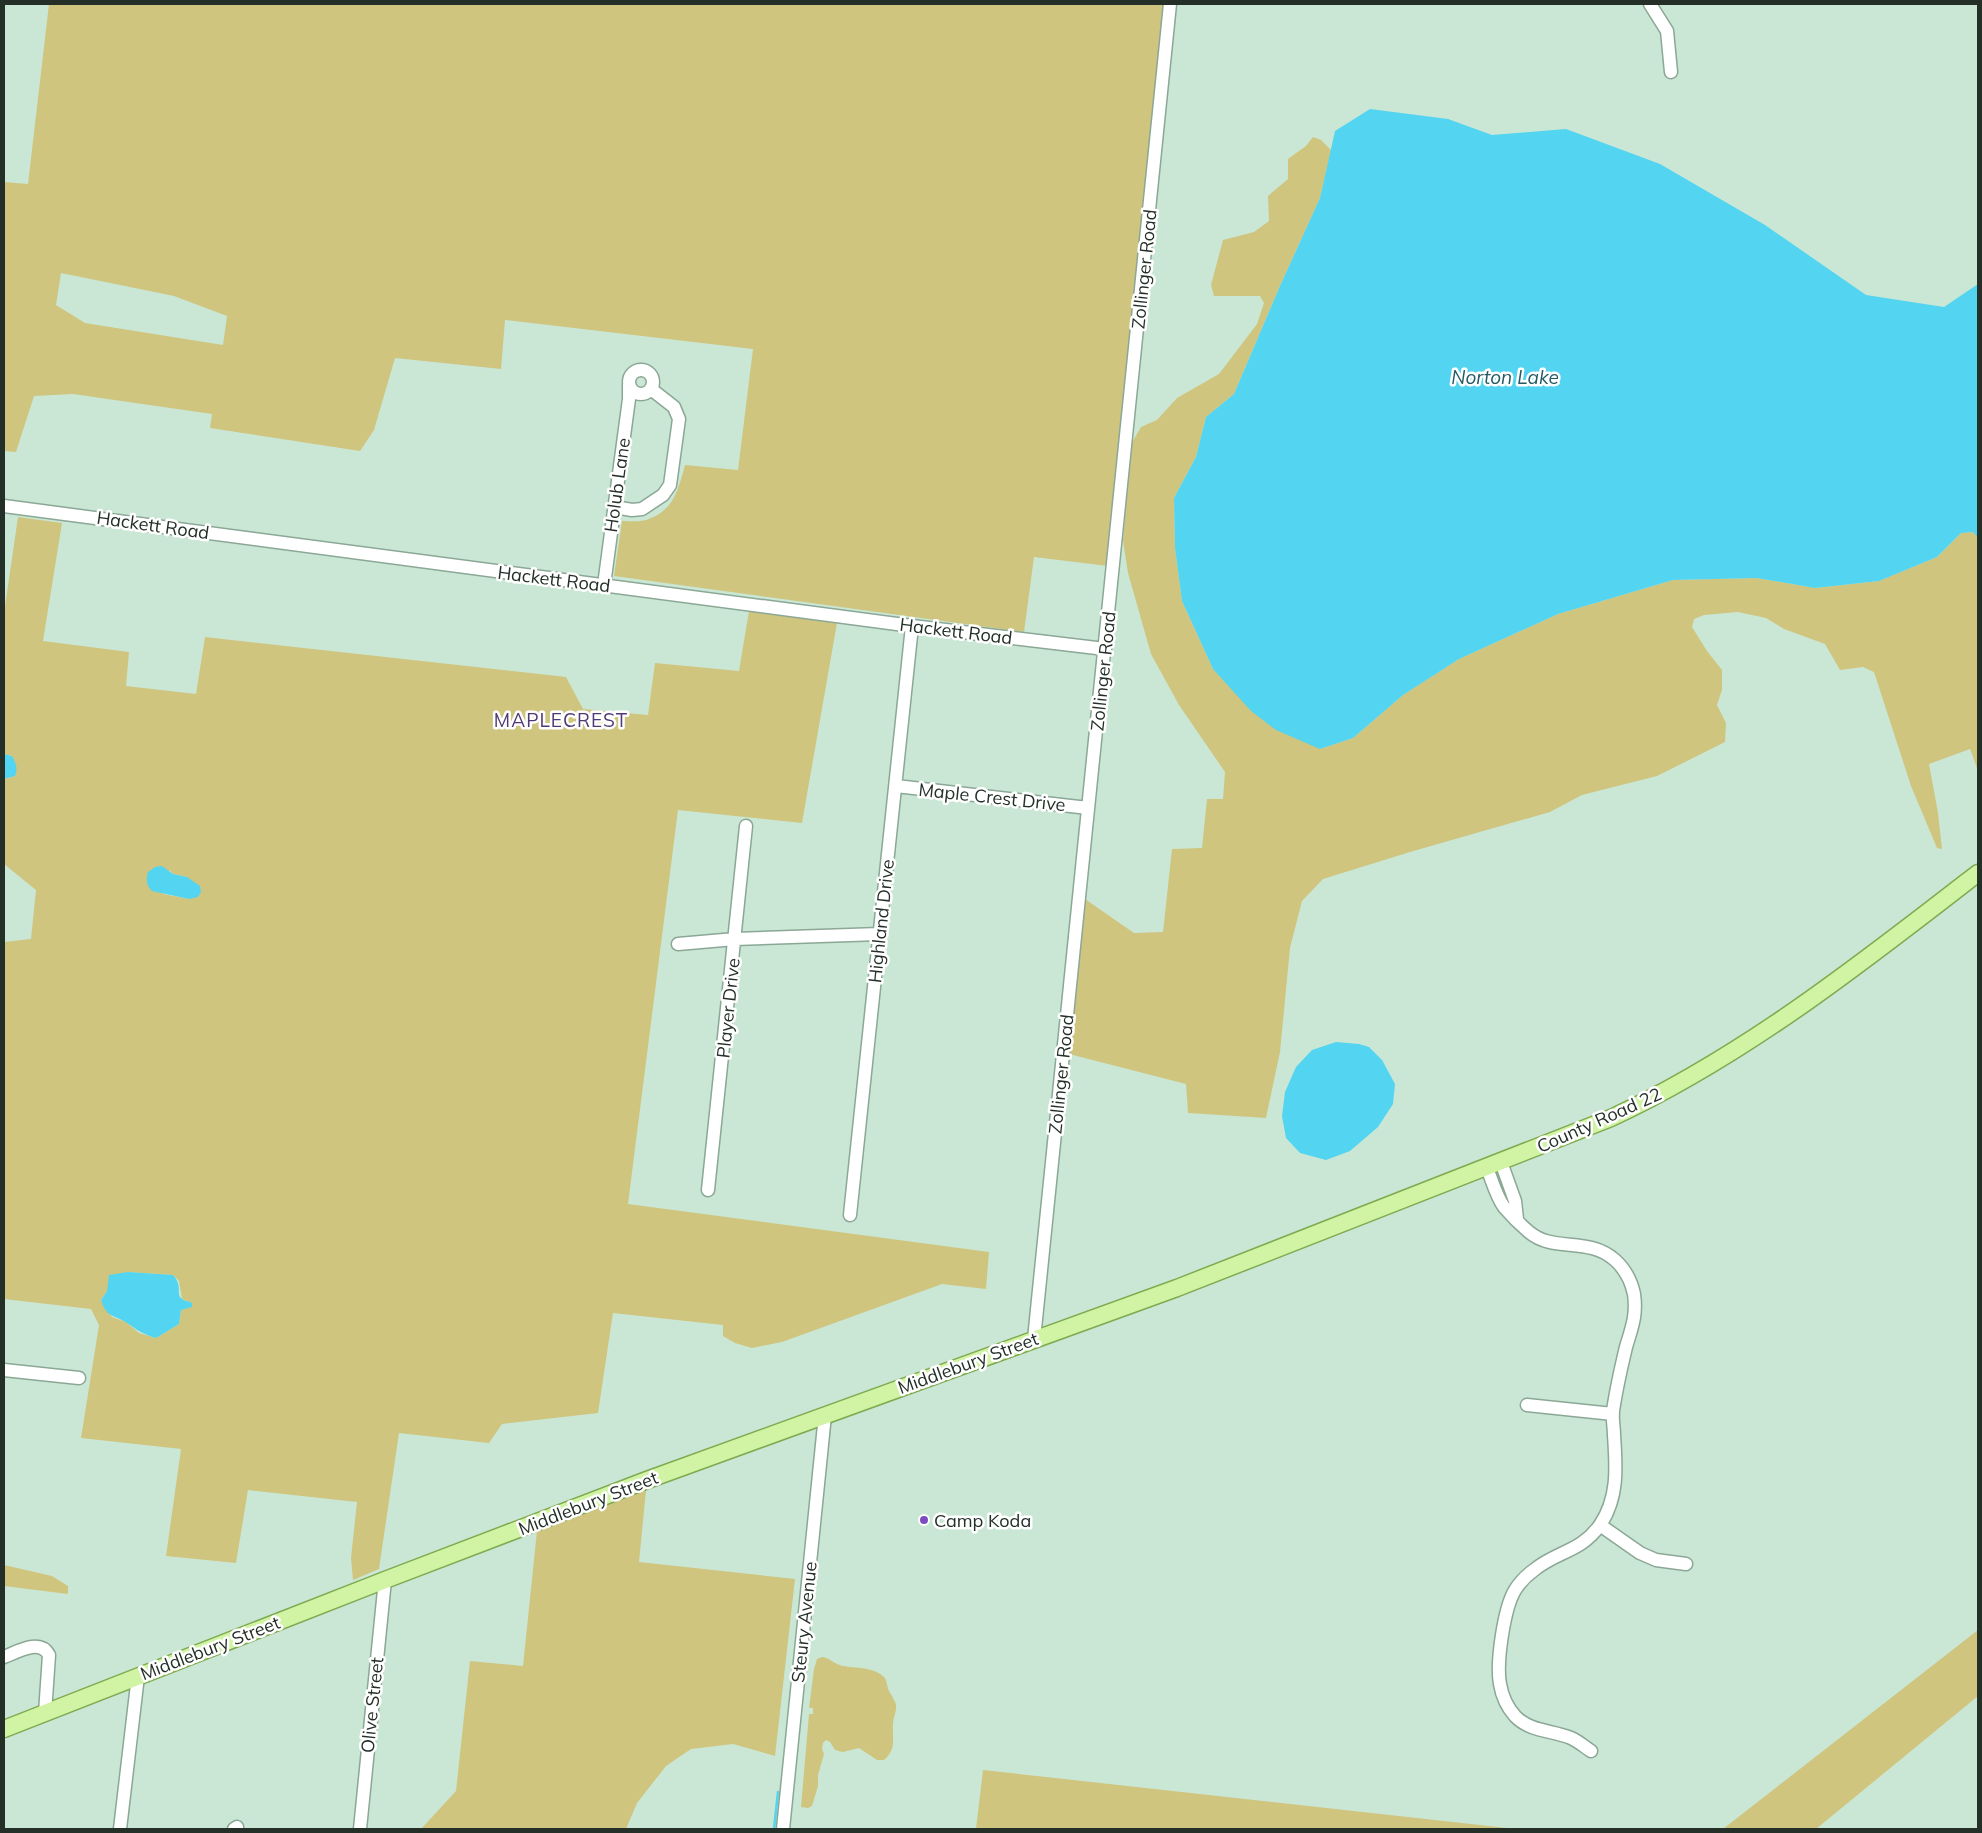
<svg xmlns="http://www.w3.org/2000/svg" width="1982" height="1833" viewBox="0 0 1982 1833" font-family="Mulish,sans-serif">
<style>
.green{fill:#cfc57e;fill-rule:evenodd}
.water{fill:#53d4f0}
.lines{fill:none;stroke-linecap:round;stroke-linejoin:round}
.stream{stroke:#53d4f0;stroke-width:2.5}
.minor-casing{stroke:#8ba796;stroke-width:15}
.major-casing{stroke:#7faa50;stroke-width:19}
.minor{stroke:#fff;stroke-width:12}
.major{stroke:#d0f4a3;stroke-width:16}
.poi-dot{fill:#7c4ac2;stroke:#fff;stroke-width:2}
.labels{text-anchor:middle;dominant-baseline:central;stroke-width:5;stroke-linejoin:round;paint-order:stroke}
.street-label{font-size:18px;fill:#242f28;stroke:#fff}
.poi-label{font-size:18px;fill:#242f28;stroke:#fff;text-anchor:start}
.water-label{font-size:19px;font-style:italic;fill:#245a65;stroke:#fff}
.neighbourhood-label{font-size:19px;letter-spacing:1px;fill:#503a76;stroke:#fff}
</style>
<rect width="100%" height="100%" fill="#cae7d5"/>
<path class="green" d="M49,4H1170L1108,566L1034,557L1024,632L614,576L622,521C629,521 639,522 646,520C674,511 678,490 685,465L738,470L753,349L505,320L501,369L395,358L374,430L360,451L210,428L212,414L73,394L34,396L16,452L4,451V182L28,184ZM61,273L174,296L227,316L223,345L85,323L56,305Z
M1313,137L1321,140L1331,150L1320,198L1280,286L1234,394L1206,417L1196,457L1174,498L1175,548L1182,601L1213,669L1320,749L1353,738L1403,695L1459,659L1558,614L1673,580L1757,578L1815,588L1879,581L1937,557L1961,533L1973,532L1978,538V771L1970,749L1929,764L1938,813L1942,849L1937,848L1911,786L1874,672L1863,667L1840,670L1825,644L1784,629L1766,618L1738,612L1704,615L1694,619L1692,627L1707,651L1722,670V690L1717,705L1726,723L1725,742L1657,776L1582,795L1550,812L1410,852L1323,879L1302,901L1290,948L1280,1052L1266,1118L1188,1113L1186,1084L1069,1054L1085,899L1134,933L1163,932L1172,849L1202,848L1207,799H1223L1225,772L1179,705L1151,654L1128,573L1123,541L1131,444L1141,427L1157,420L1177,398L1219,374L1257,324L1264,303L1260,296H1214L1211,285L1223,240L1254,232L1269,221L1268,196L1288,179V159L1306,146Z
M18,517L62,523L43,641L129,652L126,686L196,694L205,637L566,677L583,709L648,715L655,663L739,671L749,611L837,623L802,823L678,810L628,1204L989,1252L986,1289L942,1284L782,1342L752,1348L735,1343L723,1336V1325L613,1313L598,1413L502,1424L489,1443L399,1433L379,1569L353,1580L351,1558L357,1502L248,1490L236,1563L166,1556L181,1449L81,1438L99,1325L91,1309L4,1299V942L31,939L36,890L4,864V779L15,776L12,756L4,754V613ZM169,870L173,874L187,877L189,899L163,894ZM128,1272L173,1275L179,1281L182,1299L192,1303L181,1310L179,1324L156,1338L139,1333L126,1322L112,1317L101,1300L107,1291Z
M647,1480L639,1562L795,1579L775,1756L733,1744L691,1749L666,1766L637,1803L626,1829H421L456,1791L470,1661L523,1666L538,1521Z
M4,1565L52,1576L68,1586V1594L4,1586Z
M1978,1630V1696L1816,1829H1723Z
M822,1657C830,1658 834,1664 843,1666C855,1668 874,1667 884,1677C887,1680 887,1687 889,1691C891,1695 895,1700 896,1705C897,1711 893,1718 893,1724C892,1739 897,1749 884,1760H877L859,1748L843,1752L835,1750L830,1742L826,1740L823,1743L822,1749L824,1754L818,1775V1786L812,1806L808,1808L801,1807L809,1714H813V1708H809L814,1669L817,1659Z
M983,1770L1516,1829H976Z"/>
<path class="water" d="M1370,109L1448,119L1492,135L1566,129L1660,164L1765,225L1866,295L1944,307L1978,284V538L1973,532L1961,533L1937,557L1879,581L1815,588L1757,578L1673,580L1558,614L1459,659L1403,695L1353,738L1320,749L1276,730L1251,711L1213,669L1182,601L1175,548L1174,498L1196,457L1206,417L1234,394L1280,286L1320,198L1335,131Z
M4,754L12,756C16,763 18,768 15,776L4,779Z
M162,866L173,874L187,877L200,886L201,892L198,897L189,899L152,891C146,885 146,880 148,872L155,867Z
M1336,1042L1359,1044L1369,1047L1382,1060L1395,1084L1393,1104L1378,1127L1350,1151L1326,1160L1300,1153L1286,1138L1282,1116L1285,1092L1296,1067L1312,1050Z
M128,1272L173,1275C183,1286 176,1293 181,1298C183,1301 189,1301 192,1303V1307L181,1310L179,1324L156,1338C142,1334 139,1331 127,1323C114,1314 107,1319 101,1300L107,1291L109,1275Z"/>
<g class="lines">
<path class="stream" d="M774,1829L778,1792"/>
<g class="minor-casing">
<path id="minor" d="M1650,4L1667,31L1671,72
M629 382a12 12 0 1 1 24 0a12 12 0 1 1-24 0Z
M4,506L912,626L1105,649
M614,507L632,510L642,509L663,495L670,485L679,419L674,407L651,389
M604,585L629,399V385
M896,786L1088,808
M678,944L735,939L879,934
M1501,1162L1515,1201L1517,1219
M1487,1168C1492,1180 1496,1196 1504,1207C1510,1214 1522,1226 1529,1232C1554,1253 1588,1236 1615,1260C1625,1269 1631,1280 1634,1294C1637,1315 1632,1327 1626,1347C1621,1368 1616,1390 1613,1411C1612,1419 1614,1427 1614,1435C1616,1466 1619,1497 1600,1525C1581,1552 1557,1551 1534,1570C1527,1575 1520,1582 1515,1590C1504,1608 1496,1663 1500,1684C1502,1696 1507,1707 1515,1716C1530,1732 1552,1730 1571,1738C1578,1741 1585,1747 1591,1751
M708,1190L746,826
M850,1215L912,626
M1034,1339C1080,894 1126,449 1170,4
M4,1370L79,1378
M1527,1405L1613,1414
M1600,1525L1640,1553L1656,1560L1686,1564
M4,1657C17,1652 40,1638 49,1655L45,1713
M120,1829L138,1676
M234,1829L237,1827
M360,1829L385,1580
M783,1829L825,1415"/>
</g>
<g class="major-casing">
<path id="major" d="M4,1729L385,1580L647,1480L1177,1288L1611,1118C1744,1056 1862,963 1978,873"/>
</g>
<use href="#minor" class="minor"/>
<use href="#major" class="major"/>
</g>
<circle class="poi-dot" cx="924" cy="1520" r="5"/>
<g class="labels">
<g class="street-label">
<text transform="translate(1144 269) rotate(-84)">Zollinger Road</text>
<text transform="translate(617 485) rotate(-82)">Holub Lane</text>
<text transform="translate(153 525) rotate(8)">Hackett Road</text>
<text transform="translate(554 579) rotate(7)">Hackett Road</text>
<text transform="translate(956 631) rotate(7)">Hackett Road</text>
<text transform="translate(1103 671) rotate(-84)">Zollinger Road</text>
<text transform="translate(992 797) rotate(6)">Maple Crest Drive</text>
<text transform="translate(881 921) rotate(-84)">Highland Drive</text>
<text transform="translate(728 1008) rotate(-84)">Player Drive</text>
<text transform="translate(1061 1074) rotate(-84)">Zollinger Road</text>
<text transform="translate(1599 1120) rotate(-24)">County Road 22</text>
<text transform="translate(968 1363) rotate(-20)">Middlebury Street</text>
<text transform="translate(588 1503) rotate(-21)">Middlebury Street</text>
<text transform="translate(804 1622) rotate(-84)">Steury Avenue</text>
<text transform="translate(210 1648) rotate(-21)">Middlebury Street</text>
<text transform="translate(372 1705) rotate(-84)">Olive Street</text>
</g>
<g class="poi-label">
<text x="934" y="1520">Camp Koda</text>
</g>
<g class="water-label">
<text x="1505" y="377">Norton Lake</text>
</g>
<g class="neighbourhood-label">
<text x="561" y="720">MAPLECREST</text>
</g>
</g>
<rect width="1982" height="1833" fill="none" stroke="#242f28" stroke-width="10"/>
</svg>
